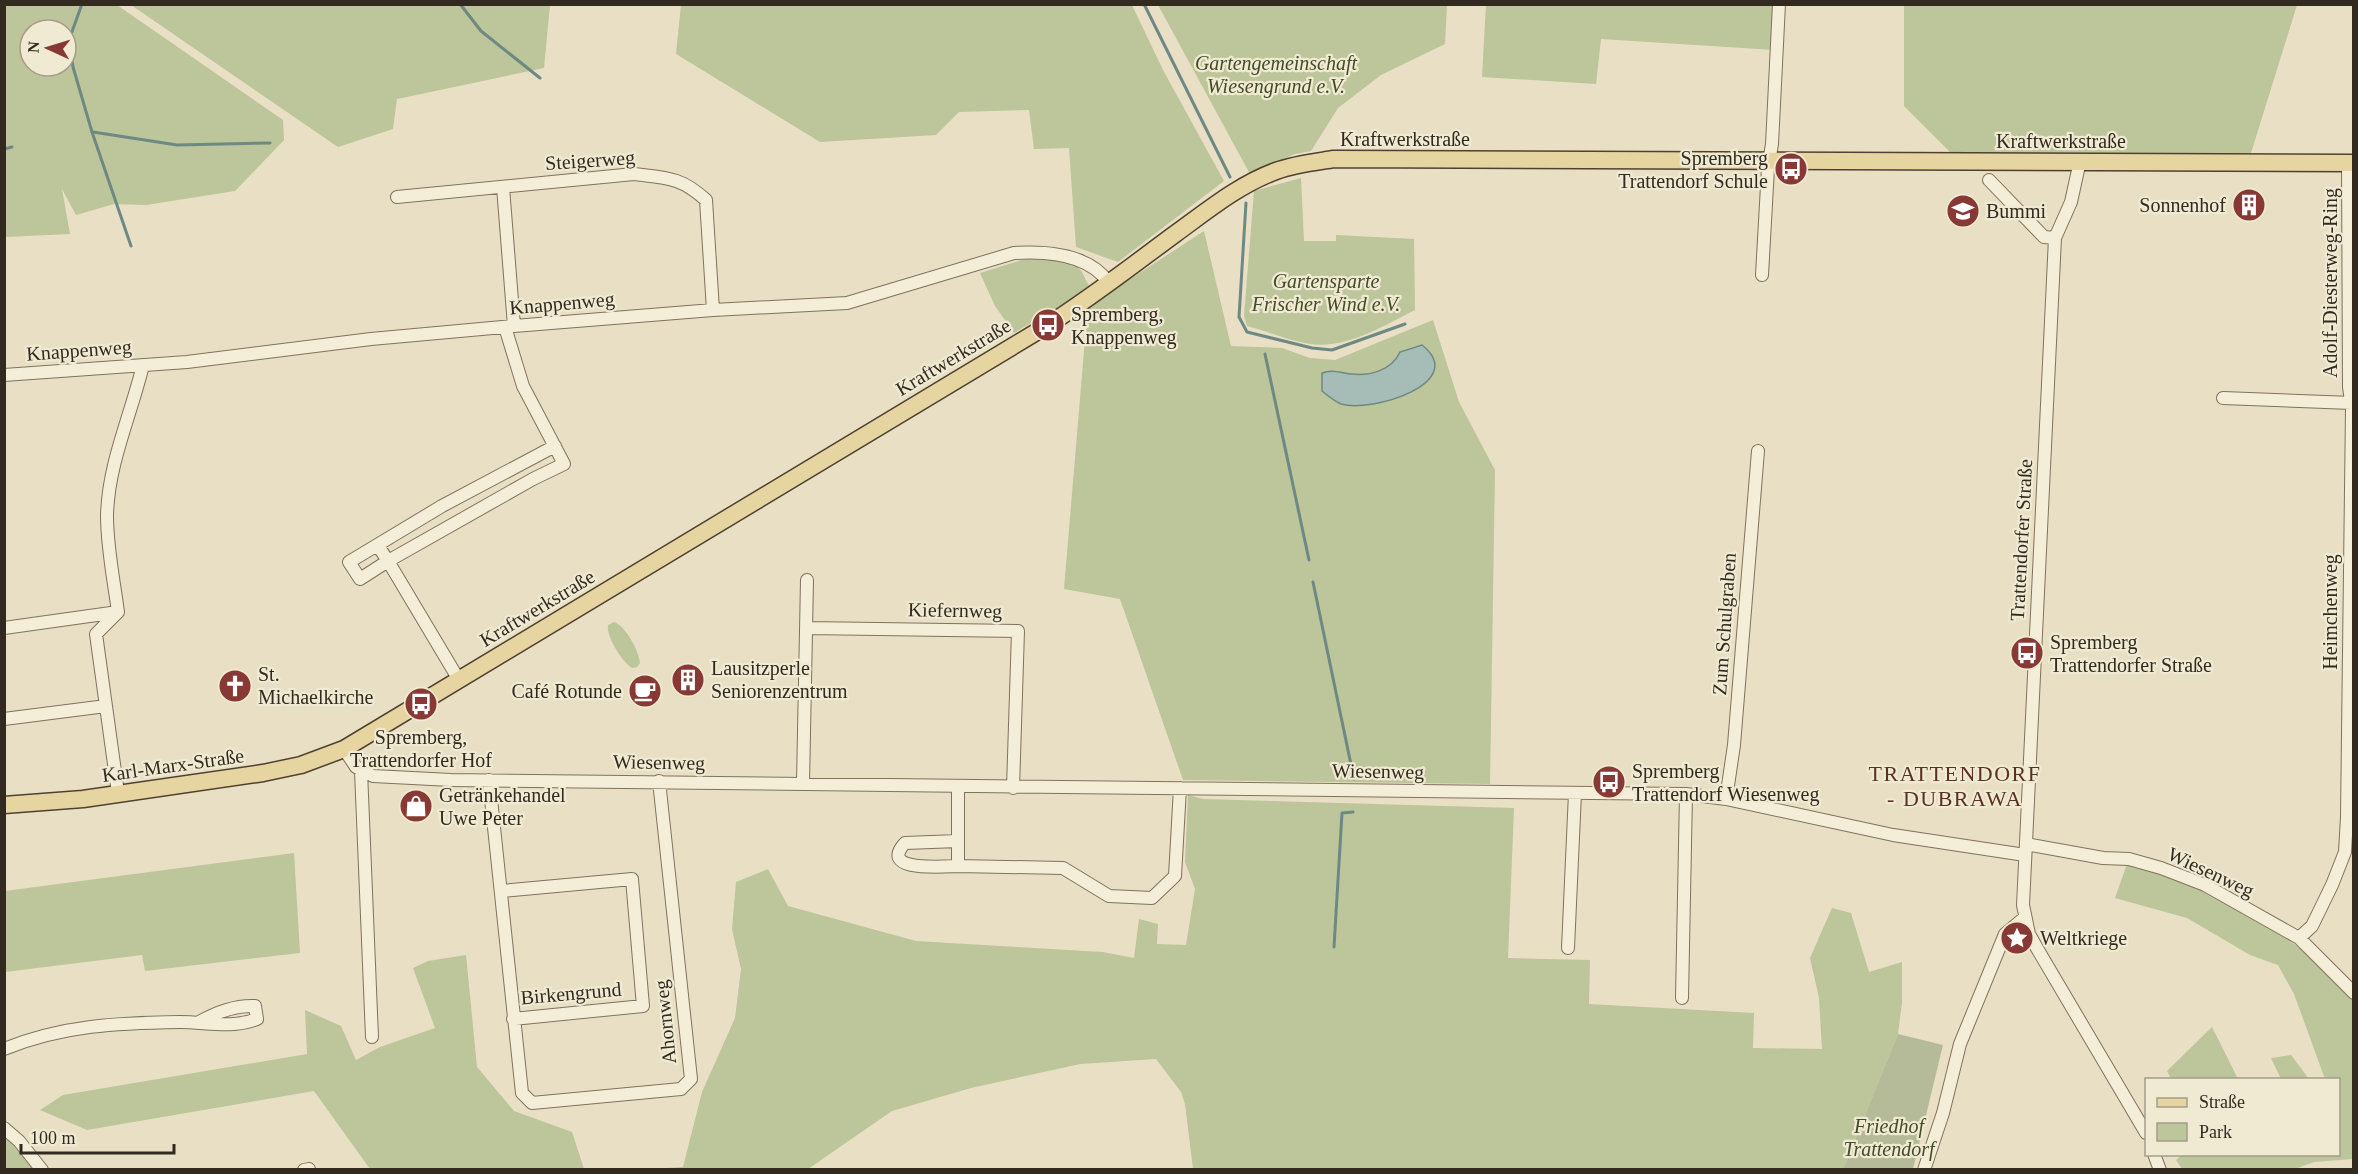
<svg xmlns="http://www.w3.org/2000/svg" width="2358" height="1174" viewBox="0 0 2358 1174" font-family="'Times New Roman',serif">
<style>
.green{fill:#bdc59a;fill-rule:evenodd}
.cemetery{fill:#b5ba98}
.water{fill:#a6bcb7;stroke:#6e8984;stroke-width:1.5}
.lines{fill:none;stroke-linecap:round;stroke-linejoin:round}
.stream{stroke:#6e8984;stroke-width:3}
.minor-casing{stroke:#81725d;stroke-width:14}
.major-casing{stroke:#4f4131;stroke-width:19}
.minor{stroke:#f4edd7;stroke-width:12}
.major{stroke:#e7d5a1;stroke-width:16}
.labels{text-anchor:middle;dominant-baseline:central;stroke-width:4.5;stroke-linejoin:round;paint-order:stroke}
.park-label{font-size:20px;font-style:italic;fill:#424c28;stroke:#f0ead3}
.street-label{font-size:20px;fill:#332a1f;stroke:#f0ead3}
.poi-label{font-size:20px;fill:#332a1f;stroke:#f0ead3;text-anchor:start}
.quarter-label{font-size:22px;letter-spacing:1.5px;fill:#5a3224;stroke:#f0ead3}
</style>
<rect width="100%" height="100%" fill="#e8dfc5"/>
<path class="green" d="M4,5H117L283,120L284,140L235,191L146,205L114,204L76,215L62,189L70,234L5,237ZM30,30H66V66H30Z
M131,5H550L544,68L397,99L393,129L338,147Z
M681,5H1132L1163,70L1224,181L1118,262L1076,247L1069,148L1034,149L1029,110L959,112L936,135L820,142L676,54Z
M1158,5H1447L1445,44L1381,75L1338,108L1311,151L1295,154L1250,174Z
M1486,5H1777L1774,50L1601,39L1596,84L1482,77Z
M1904,5H2297L2251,153L1952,154L1904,106Z
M1301,178L1304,241H1336V235L1414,239L1415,310C1383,326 1347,349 1310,344C1289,341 1267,331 1247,326L1244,316L1254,191Z
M1204,231L1231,346L1282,348L1310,358L1335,360L1433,320L1459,402L1495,470L1490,784L1183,780L1120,599L1064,589L1086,327L1081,311Z
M1035,256L1074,263L1082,272L1090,288L1014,333L995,306L980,273Z
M614,622C625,625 639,651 640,663L637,667L632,668C622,662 606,636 608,625Z
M1188,795L1203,799L1514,808L1508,958L1590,960L1589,1004L1754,1013L1753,1048L1822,1049L1819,998L1810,958L1832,908L1851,913L1869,972L1902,962V1003L1898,1034L1843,1169H1193L1185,1104L1181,1092L1156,1059L1080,1064L971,1088L892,1111L808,1169L633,1170L683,1167L702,1092L735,1018L741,969L732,929L736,882L768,869L788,906L916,941L1103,952L1134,958L1139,919L1158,924L1157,944L1186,945L1195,889L1185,862Z
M294,853L300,953L145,971L142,955L5,972V891Z
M2127,864C2205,883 2303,937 2354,1000L2353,1159L2314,1162L2295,1169H2182L2176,1160L2182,1155L2338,1154V1080L2325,1079L2294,994L2278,965L2250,955L2187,918L2115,898Z
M466,955L477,1067L514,1111L572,1132L584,1169H370L314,1091L87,1130L40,1110L63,1095L307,1054L305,1010L341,1026L356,1060L380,1047L435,1028L413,968L428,961Z
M2212,1027L2238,1079H2171L2167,1071Z
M2291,1055L2309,1079H2281L2271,1058Z
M8,1139L34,1169H5L4,1140Z"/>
<path class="cemetery" d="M1898,1034L1943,1045L1913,1169H1843Z"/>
<path class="water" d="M1422,345C1470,383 1371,413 1341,404C1334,401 1328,396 1322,391V373C1333,369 1340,373 1351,374C1370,376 1391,371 1400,352Z"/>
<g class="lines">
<path class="stream" d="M82,4L69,40L73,67L92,132L131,246
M460,4L481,31L540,78
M1144,4L1230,177
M93,132L177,145L270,143
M4,149L12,147
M1246,203L1239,317L1247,332L1312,348L1332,350L1405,324
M1265,354L1309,560
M1313,582L1354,779
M1334,947L1342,813L1353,812"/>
<g class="minor-casing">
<path id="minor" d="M2080,161L2071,202L2055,238L2023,905L2029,934L2038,950L2146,1133
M1989,180L2044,237L2055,238
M503,187L514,326
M397,197L634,174C667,178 681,177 706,200L713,310
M1762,275L1768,168L1772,144L1779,4
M4,375L187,362L371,339L514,326L713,310L847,303L1014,253C1046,251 1089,254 1109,283
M2223,398L2352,403
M378,546L388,561L360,579L349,562L442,506L555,446
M4,628L118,612
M807,628L1018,631L1013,788
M459,680L388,561L533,479L564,464L523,386L505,327
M4,719L106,706
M344,749L356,767L373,776L451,780L1686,794L1726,799L1893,835L2025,855
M361,771L372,1037
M489,780L522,1093L532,1103L681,1089L691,1079L659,781
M803,783L807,580
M958,786V866L1063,868L1109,896L1152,898L1175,876L1180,788
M118,793L96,634L118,612C114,581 107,548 107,516C108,464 131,415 143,365
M1726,799L1734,745L1758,451
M958,841L905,843C877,873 946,866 958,866
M2026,844L2103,858L2129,859L2161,868L2205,885L2299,938L2354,993
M501,891L632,879L643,1006L513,1019
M2299,938L2312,926L2332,885L2345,852L2347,817L2352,408L2349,387L2348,163
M1568,948L1575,793
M1682,998L1686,794
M4,1049C63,1025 118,1023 180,1022C207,1022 231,1029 257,1019L255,1006C236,1005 215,1013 199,1022
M4,1128L19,1141L42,1170
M2154,1154L2160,1170
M304,1170L309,1169
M1924,1170L1943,1113L1960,1044L2005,934L2024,918"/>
</g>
<g class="major-casing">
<path id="major" d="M4,805L83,799L263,773L301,765L344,749L1048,325C1092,297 1133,265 1175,234C1207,211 1238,185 1276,171C1295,164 1315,162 1334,159L2354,163"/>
</g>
<use href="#minor" class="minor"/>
<use href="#major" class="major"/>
</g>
<defs>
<g id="bus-disc" transform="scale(1.725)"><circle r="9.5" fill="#883935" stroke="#f0ead3"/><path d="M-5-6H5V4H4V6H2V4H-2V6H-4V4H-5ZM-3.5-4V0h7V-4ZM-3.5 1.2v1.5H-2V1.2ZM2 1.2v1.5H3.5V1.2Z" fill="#fff"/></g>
<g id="building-disc" transform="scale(1.725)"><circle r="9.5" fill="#883935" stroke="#f0ead3"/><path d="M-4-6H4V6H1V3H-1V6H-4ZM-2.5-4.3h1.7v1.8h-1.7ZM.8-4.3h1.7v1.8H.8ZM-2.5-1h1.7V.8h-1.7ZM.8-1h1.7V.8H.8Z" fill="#fff"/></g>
<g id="school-disc" transform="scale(1.725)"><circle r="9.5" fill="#883935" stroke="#f0ead3"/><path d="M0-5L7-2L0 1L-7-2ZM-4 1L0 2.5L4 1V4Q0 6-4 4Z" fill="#fff"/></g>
<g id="church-disc" transform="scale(1.725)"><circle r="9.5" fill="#883935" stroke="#f0ead3"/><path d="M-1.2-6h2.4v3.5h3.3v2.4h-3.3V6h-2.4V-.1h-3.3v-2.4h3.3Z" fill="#fff"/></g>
<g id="cafe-disc" transform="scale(1.725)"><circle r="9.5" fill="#883935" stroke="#f0ead3"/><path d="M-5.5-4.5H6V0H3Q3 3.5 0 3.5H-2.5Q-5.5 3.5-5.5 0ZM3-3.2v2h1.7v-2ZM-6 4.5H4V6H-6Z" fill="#fff"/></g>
<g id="shop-disc" transform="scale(1.725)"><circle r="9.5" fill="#883935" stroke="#f0ead3"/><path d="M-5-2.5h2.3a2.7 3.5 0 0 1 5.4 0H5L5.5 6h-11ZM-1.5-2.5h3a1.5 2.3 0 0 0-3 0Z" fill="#fff"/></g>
<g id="sight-disc" transform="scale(1.725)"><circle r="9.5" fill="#883935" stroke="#f0ead3"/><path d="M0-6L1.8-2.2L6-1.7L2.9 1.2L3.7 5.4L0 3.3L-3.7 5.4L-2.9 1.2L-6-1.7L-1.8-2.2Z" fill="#fff"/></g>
</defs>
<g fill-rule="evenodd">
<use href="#bus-disc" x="1791" y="169"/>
<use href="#building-disc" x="2249" y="205"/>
<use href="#school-disc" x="1963" y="211"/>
<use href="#bus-disc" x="1048" y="325"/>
<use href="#bus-disc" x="2027" y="653"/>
<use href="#building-disc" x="688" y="680"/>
<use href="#church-disc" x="235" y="686"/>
<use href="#cafe-disc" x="645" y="691"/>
<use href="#bus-disc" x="421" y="704"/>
<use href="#bus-disc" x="1609" y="782"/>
<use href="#shop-disc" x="416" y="806"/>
<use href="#sight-disc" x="2017" y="938"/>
</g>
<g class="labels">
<g class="park-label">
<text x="1276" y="63">Gartengemeinschaft<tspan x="1276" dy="23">Wiesengrund e.V.</tspan></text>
<text x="1326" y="281">Gartensparte<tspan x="1326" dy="23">Frischer Wind e.V.</tspan></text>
<text x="1889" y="1126">Friedhof<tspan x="1889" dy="23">Trattendorf</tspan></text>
</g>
<g class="street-label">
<text x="1405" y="139">Kraftwerkstraße</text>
<text x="2061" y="141">Kraftwerkstraße</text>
<text transform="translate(590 160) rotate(-4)">Steigerweg</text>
<text transform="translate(2330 283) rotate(-90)">Adolf-Diesterweg-Ring</text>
<text transform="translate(562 303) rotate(-5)">Knappenweg</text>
<text transform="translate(79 350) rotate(-4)">Knappenweg</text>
<text transform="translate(953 357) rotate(-31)">Kraftwerkstraße</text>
<text transform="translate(2021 540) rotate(-87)">Trattendorfer Straße</text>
<text transform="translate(537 608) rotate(-31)">Kraftwerkstraße</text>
<text transform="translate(955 610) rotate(1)">Kiefernweg</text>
<text transform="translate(2330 612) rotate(-90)">Heimchenweg</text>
<text transform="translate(1724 624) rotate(-86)">Zum Schulgraben</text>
<text transform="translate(659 762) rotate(1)">Wiesenweg</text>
<text transform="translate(173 765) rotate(-8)">Karl-Marx-Straße</text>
<text transform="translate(1378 771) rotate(1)">Wiesenweg</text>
<text transform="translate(2211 872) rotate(25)">Wiesenweg</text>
<text transform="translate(571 993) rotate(-5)">Birkengrund</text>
<text transform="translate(665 1022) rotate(-96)">Ahornweg</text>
</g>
<g class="poi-label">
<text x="1768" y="158" text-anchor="end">Spremberg<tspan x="1768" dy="23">Trattendorf Schule</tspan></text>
<text x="2226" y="205" text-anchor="end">Sonnenhof</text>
<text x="1986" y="211">Bummi</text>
<text x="1071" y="314">Spremberg,<tspan x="1071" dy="23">Knappenweg</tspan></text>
<text x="2050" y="642">Spremberg<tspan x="2050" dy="23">Trattendorfer Straße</tspan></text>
<text x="711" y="668">Lausitzperle<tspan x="711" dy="23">Seniorenzentrum</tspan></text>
<text x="258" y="674">St.<tspan x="258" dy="23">Michaelkirche</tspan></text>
<text x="622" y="691" text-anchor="end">Café Rotunde</text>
<text x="421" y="737" text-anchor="middle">Spremberg,<tspan x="421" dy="23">Trattendorfer Hof</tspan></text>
<text x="1632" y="771">Spremberg<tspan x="1632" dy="23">Trattendorf Wiesenweg</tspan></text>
<text x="439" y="795">Getränkehandel<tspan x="439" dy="23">Uwe Peter</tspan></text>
<text x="2040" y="938">Weltkriege</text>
</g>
<g class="quarter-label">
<text x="1955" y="773">TRATTENDORF<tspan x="1955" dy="25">- DUBRAWA</tspan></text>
</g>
</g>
<rect width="2358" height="1174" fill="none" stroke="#332a1f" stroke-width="12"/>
<rect x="2145" y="1078" width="195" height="78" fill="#f0ead3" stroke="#a49d8b" stroke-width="1.5"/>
<rect x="2157" y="1098" width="30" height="9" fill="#e7d5a1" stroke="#a49d8b" stroke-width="1.5"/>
<text x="2199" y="1108" font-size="18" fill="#332a1f">Straße</text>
<rect x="2157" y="1123" width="30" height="18" fill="#bdc59a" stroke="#a49d8b" stroke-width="1.5"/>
<text x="2199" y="1138" font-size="18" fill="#332a1f">Park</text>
<g transform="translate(48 48) rotate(274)"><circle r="28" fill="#f0ead3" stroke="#a49d8b" stroke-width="1.5"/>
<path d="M0-4.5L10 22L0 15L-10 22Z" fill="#883935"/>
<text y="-9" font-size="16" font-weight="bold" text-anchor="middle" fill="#332a1f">N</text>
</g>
<path d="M21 1144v9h153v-9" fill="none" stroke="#332a1f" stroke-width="3"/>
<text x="30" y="1144" font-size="18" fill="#332a1f" stroke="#f0ead3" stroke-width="4.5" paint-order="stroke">100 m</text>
</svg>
